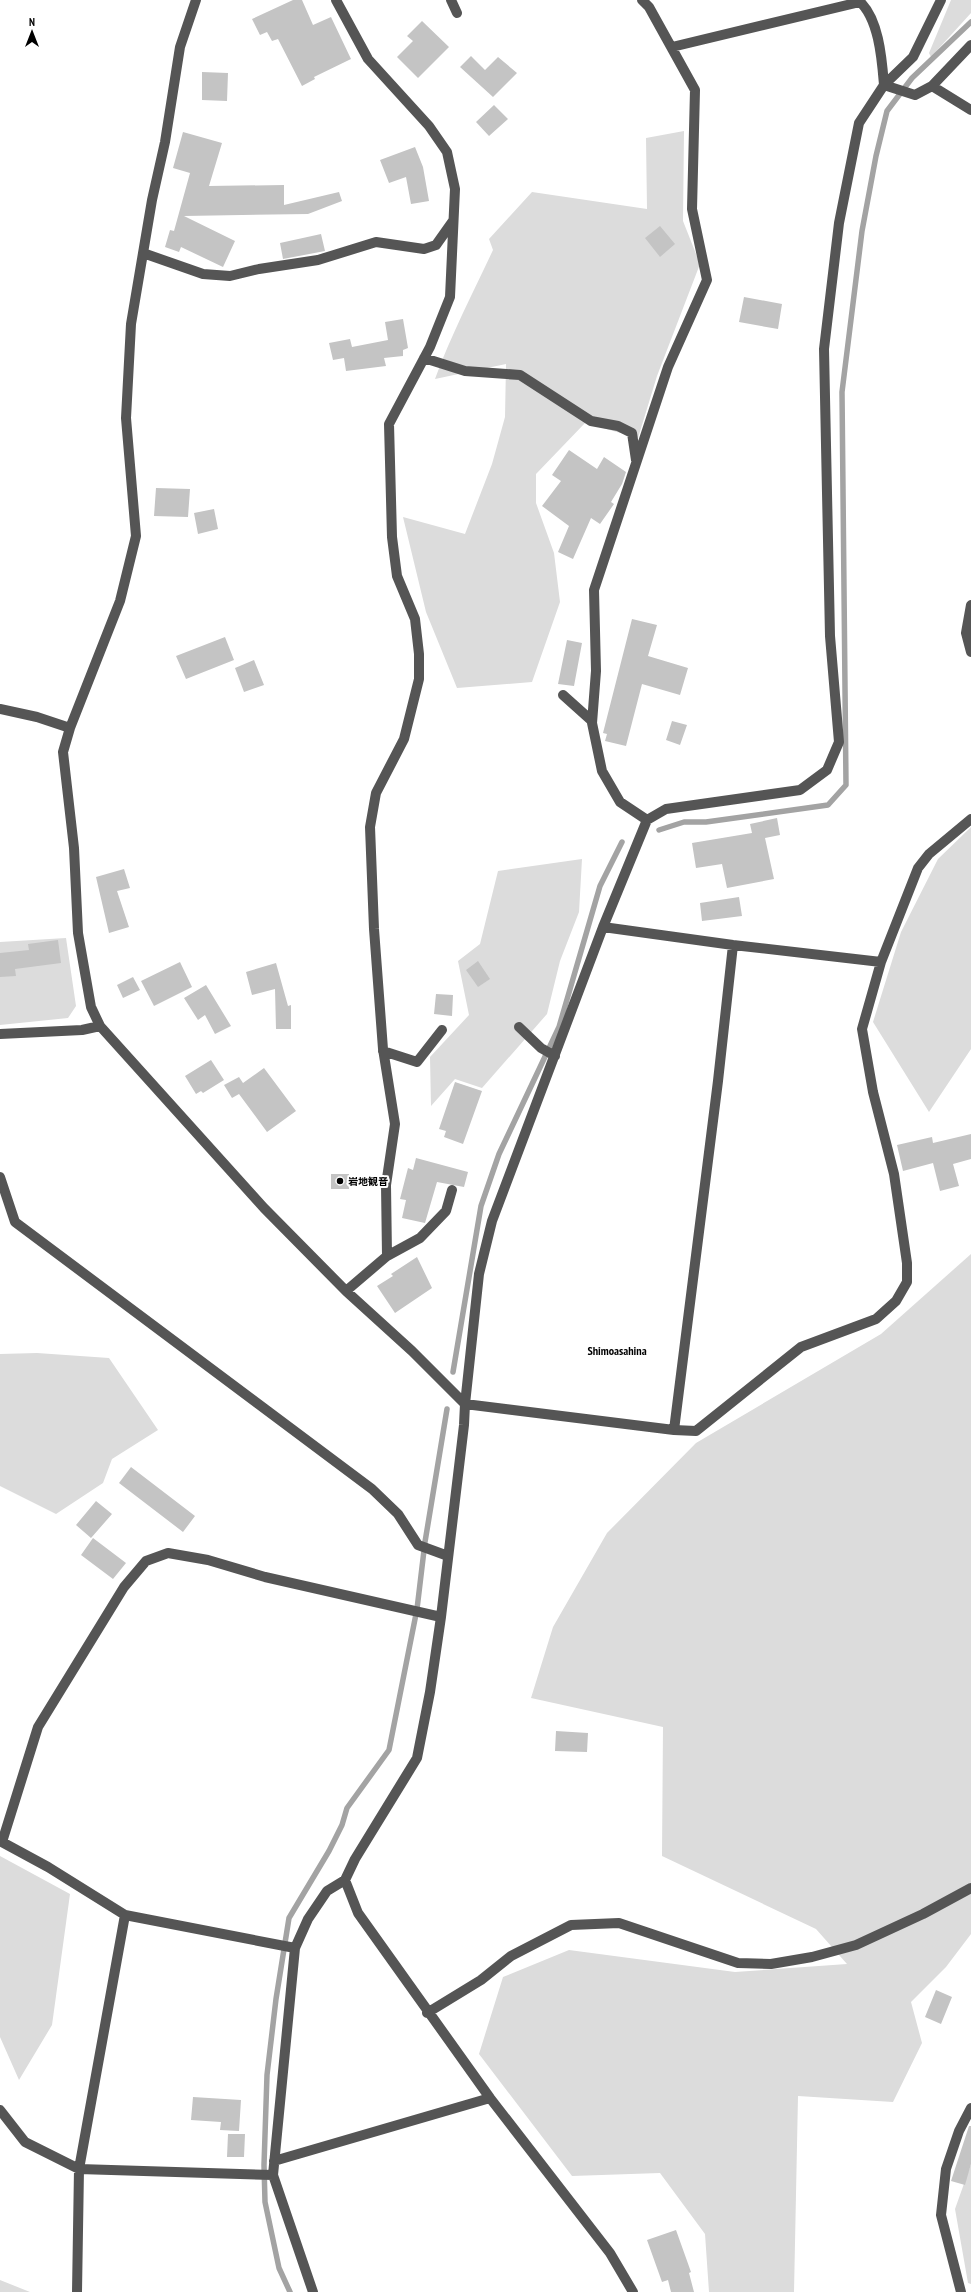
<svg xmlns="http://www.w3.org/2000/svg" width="971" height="2292" viewBox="0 0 971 2292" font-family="'PT Sans Narrow','Noto Sans JP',sans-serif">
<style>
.green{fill:#dcdcdc}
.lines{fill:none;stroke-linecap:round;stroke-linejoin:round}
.stream{stroke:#a3a3a3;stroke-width:5.5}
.building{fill:#c4c4c4}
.minor{stroke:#555;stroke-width:10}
.poi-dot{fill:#000;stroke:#fff;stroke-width:1.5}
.labels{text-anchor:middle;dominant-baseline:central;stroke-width:4;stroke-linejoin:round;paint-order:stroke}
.poi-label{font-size:10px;font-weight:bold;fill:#000;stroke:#fff;text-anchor:start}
.quarter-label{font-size:12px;font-weight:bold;fill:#000;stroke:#fff}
</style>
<rect width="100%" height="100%" fill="#fff"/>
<path class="green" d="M951,0H971V13L931,57L929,53Z
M684,131L683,221L700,264L657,376L638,438L585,423L536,474V503L554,553L560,602L532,682L457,688L426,612L403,517L465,534L492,464L505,417L506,364L435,379C451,335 473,293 493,250L489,239L532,192L647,209L646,138Z
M971,827V1049L929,1112L873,1022L901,932L938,859Z
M582,859L579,912L560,961L547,1014L482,1088L455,1079L431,1106L430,1057L469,1015L458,961L480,944L498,871Z
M66,938L76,1006L68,1018L0,1025V942Z
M971,1254V1934L946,1967L911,2002L922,2043L893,2102L798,2096L794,2292H709L705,2234L660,2173L572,2176L479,2054L503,1977L569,1950L735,1972L847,1964L816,1929L662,1856L663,1727L531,1698L553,1627L607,1533L696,1443L881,1334Z
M37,1353L109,1358L158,1430L112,1459L103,1483L56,1514L0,1486V1354Z
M0,1856L70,1894L52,2025L19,2080L0,2037Z
M971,2164V2284L968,2283L955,2209Z
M0,2280L30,2292H0Z"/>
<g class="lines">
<path class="stream" d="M659,830L684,822H706L828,805L846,785L842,392L862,231L876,156L887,111L912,78L971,22
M453,1372L481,1206L499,1154L559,1027L600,886L622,842
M290,2292L279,2268L265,2202L264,2165L267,2075L276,1999L289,1918L329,1851L342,1825L347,1808L389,1750L417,1609L425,1542L447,1409"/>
</g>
<path class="building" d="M293,0H302L313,25L331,17L351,59L314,77L315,79L302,86L278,39L272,41L267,32L260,35L252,19Z
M422,21L449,47L418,78L397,57L413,41L407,36Z
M471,56L485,70L498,57L517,73L493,97L460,67Z
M202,72L228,73L227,101L202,100Z
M494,105L508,119L489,136L476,122Z
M183,132L222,143L209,186L284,185V205L339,192L342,201L308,214L184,216L235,241L223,267L181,247L179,252L165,247L170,230L174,231L190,173L173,168Z
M415,147L423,167L429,201L411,204L406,177L389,183L380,160Z
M660,226L675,244L660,257L645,238Z
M321,234L325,251L283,259L280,243Z
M744,297L782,304L778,329L739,322Z
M403,319L408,348L403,350V356L384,358L386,366L346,371L344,358L333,360L329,343L350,339L352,347L388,340L385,322Z
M569,450L597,469L604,457L626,472L622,484L611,502L614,504L600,524L591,518L573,559L558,552L569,526L542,506L561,481L552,475Z
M156,488L190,489L188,517L154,516Z
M214,509L218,529L198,534L194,513Z
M632,619L657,625L648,656L688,668L680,695L642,684L626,746L605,741L607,734L603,733Z
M225,637L234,660L186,679L176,656Z
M567,640L582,643L574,686L558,684Z
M254,660L264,685L244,692L235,668Z
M672,721L687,725L680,745L666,740Z
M777,818L780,835L765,838L774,879L727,888L722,864L696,868L692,843L752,833L750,824Z
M124,869L130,888L117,891L129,927L109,933L96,877Z
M739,897L742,916L702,921L700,903Z
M58,940L61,963L15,969L16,976L0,977V953L29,950L28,944Z
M478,961L490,979L478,987L466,970Z
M180,962L192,987L154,1006L141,981Z
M276,963L288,1006L291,1005V1029H276L275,989L252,995L246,972Z
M133,977L140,990L123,998L117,985Z
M206,985L231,1026L215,1034L205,1015L198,1020L184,998Z
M436,994L453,995L452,1016L434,1014Z
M211,1060L224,1080L203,1093L201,1091L196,1094L185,1076Z
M264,1068L296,1111L267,1132L239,1094L232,1098L224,1085L239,1077L243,1083Z
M455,1082L482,1091L463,1144L444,1137L446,1131L439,1129Z
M971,1134V1159L953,1164L959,1186L940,1191L933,1163L903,1171L897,1145L932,1137L933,1143Z
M416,1158L468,1172L464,1187L437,1182L425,1223L402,1218L406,1200L400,1199L408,1168L413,1170Z
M331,1174H349V1189H331Z
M417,1257L432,1288L395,1313L377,1286L393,1276L391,1274Z
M131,1467L195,1516L183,1532L119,1483Z
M96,1501L112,1514L91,1538L76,1525Z
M93,1538L126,1563L113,1579L81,1555Z
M556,1731L588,1733L587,1752L555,1751Z
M936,1990L952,1997L941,2024L925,2017Z
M193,2097L241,2100L239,2131L220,2130L221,2122L191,2120Z
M969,2126H971V2164L965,2185L951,2181Z
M228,2134H245L244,2157H227Z
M676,2230L691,2272L689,2273L694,2292H671L668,2280L662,2282L647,2240Z"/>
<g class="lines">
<path class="minor" d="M196,0L180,47L165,142L152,200L131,324L126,418L136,536L120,601L70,728L63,752L74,848L78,933L91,1007L100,1026L264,1208L346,1291L412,1351L465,1404L464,1425L441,1617L430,1692L417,1758L355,1859L345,1880L327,1891L308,1919L295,1948L273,2175L313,2292
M336,0L368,59L429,126L447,152L455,189L450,297L430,347L389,424L392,537L397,576L415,619L419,654V679L404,739L376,793L370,827L374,929L383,1049L395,1124L386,1185L387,1256
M451,0L457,13
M642,0L649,7L695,90L692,209L707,280L668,367L594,590L596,671L592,723L602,771L620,802L647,820
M858,0C879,17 882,60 884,85
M941,0L913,57L884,85L859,123L839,223L824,349L830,636L839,742L827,770L800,790L666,809L647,820L603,927L733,945L881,962L918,868L929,854L971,819
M672,47L860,2
M884,85L915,95L932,86L971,45
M932,86L971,110
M143,253L203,274L230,276L259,269L318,260L376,242L424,249L436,245L453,221
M424,358L465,371L520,375L591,421L618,426L632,433L636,460
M971,605L966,633L971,652
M563,695L592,721
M0,709L37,717L70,728
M603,927L492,1221L479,1274L465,1404L674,1430L718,1081L733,945
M519,1027L541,1048L555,1056
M0,1034L82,1030L100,1026
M383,1051L417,1062L442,1030
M0,1177L15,1222L372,1489L398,1514L418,1545L448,1556
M346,1291L387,1256L420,1238L446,1211L452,1190
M674,1430L696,1431L801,1347L876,1319L896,1301L907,1282V1263L894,1174L873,1092L862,1029L881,962
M0,1841L48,1867L125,1915L79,2169L77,2292
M2,1842L38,1727L124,1587L146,1561L168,1553L208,1560L265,1577L441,1617
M345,1880L358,1913L490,2098L610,2253L633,2292
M125,1915L295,1948
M427,2013L481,1980L511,1956L571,1925L619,1923L738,1963L771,1964L812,1957L856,1945L923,1914L971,1888
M0,2110L25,2142L79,2169L273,2175
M274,2161L490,2098
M961,2292L941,2215L946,2169L959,2131L971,2108"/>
</g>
<circle class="poi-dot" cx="340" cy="1181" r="4"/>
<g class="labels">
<g class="poi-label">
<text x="348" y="1181">岩地観音</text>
</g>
<g class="quarter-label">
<text x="617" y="1350">Shimoasahina</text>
</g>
</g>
<g transform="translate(32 32)" stroke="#ffffff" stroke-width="3" paint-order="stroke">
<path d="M0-3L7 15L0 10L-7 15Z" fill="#000000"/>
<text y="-6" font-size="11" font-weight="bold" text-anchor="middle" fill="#000000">N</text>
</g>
</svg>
